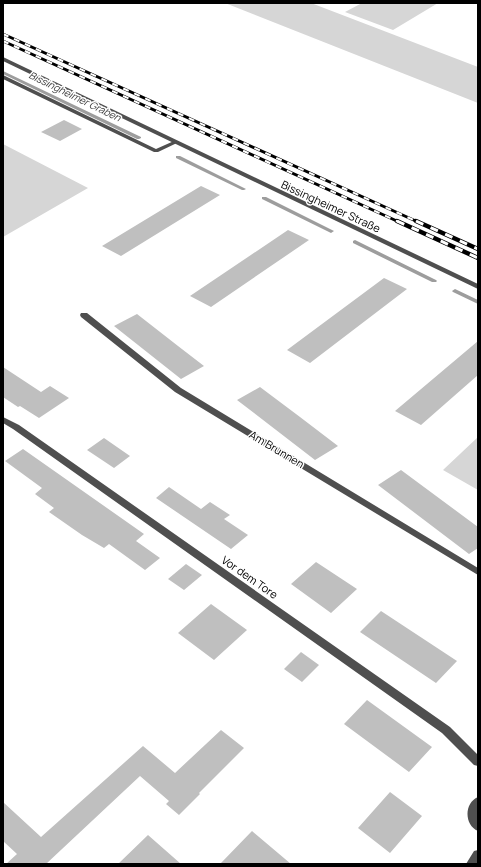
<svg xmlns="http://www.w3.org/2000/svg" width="481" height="867" viewBox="0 0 481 867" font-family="Manrope,sans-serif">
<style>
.green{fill:#d6d6d6}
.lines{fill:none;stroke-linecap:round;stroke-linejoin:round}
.stream{fill:#9d9d9d;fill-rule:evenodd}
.building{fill:#bfbfbf}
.lane{fill:#4f4f4f;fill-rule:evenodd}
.street{fill:#4f4f4f;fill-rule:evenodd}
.rail-far1-casing{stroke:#000;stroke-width:3}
.rail-casing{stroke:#000;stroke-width:4.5}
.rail-far1{stroke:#fff;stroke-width:2;stroke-dasharray:6;stroke-linecap:butt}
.rail{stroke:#fff;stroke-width:3;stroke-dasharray:8;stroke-linecap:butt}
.labels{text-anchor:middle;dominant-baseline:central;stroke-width:3;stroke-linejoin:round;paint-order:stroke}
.far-water-label{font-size:10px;font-style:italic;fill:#3e3e3e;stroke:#fff}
.street-label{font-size:11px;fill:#000;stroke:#fff}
</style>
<rect width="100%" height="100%" fill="#fff"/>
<path class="green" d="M225,3H311L478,67V103Z
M362,3H438L393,30L345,12Z
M3,144L88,188L3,237Z
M478,437V490L443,470Z"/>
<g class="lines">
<path class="stream" d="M3,71L141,137V138L139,139H137L3,74Z
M176,156H180L246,189L244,190H242L176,158Z
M262,197H266L334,231L331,233L329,232L262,199Z
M355,240L436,280L437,281L436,282H432L353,243V241Z
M455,289L478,300V304L453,292L452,291Z"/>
</g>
<path class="building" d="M64,120L82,129L60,141L41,132Z
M201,186L220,195L121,256L102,246Z
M288,230L309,240L211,307L190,296Z
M384,278L407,289L310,363L287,350Z
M137,314L178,346L204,366L181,379L114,326Z
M478,341V375L421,425L395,411Z
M3,367L41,392L50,386L69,398L39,418L20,406L18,407L3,397Z
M260,387L300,417L338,446L315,460L237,400Z
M104,438L130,456L114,468L87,450Z
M23,449L144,534L136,541L160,558L145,570L109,544L104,548L82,535L49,512L54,508L35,494L42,488L5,461Z
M401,470L478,527V548L469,554L378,485Z
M169,487L201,509L210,502L230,515L224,519L248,535L231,549L156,498Z
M316,562L357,589L331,613L291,584Z
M186,564L202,575L184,590L168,579Z
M211,604L247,630L214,660L178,633Z
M381,611L457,661L436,683L360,632Z
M301,652L319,665L302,682L284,669Z
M367,700L432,747L409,772L344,724Z
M221,730L244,748L199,793L200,794L179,815L166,804L169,801L140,776L46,864H6L17,854L3,841V802L41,837L143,746L175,773Z
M390,792L422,816L390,853L358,828Z
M252,831L291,864H220Z
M148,835L181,864H118Z"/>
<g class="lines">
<path class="lane" d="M3,75L156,149L174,141H178L179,142L158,152H154L3,79Z
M81,313H87L181,388L478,568V575L175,392L81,317L80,315Z"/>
<path class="street" d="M3,57L478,284V289L3,61Z
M3,417L19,425L450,727L478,755V766L474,765L442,733L13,429L3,423Z
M478,797V831C464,825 464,803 478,797Z
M478,850V864H466L474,851Z"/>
<g class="rail-far1-casing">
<path id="rail-far1" d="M3,34L418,222
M3,41L399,222"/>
</g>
<g class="rail-casing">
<path id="rail" d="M397,221L478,258
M416,221L478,249"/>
</g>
<use href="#rail-far1" class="rail-far1"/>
<use href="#rail" class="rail"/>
</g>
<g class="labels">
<g class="far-water-label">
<text transform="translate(75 96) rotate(26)">Bissingheimer Graben</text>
</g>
<g class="street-label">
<text transform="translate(331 206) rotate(25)">Bissingheimer Straße</text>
<text transform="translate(277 449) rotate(31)">Am Brunnen</text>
<text transform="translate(250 577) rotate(35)">Vor dem Tore</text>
</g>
</g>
<rect width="481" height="867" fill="none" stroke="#000000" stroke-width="8"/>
</svg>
